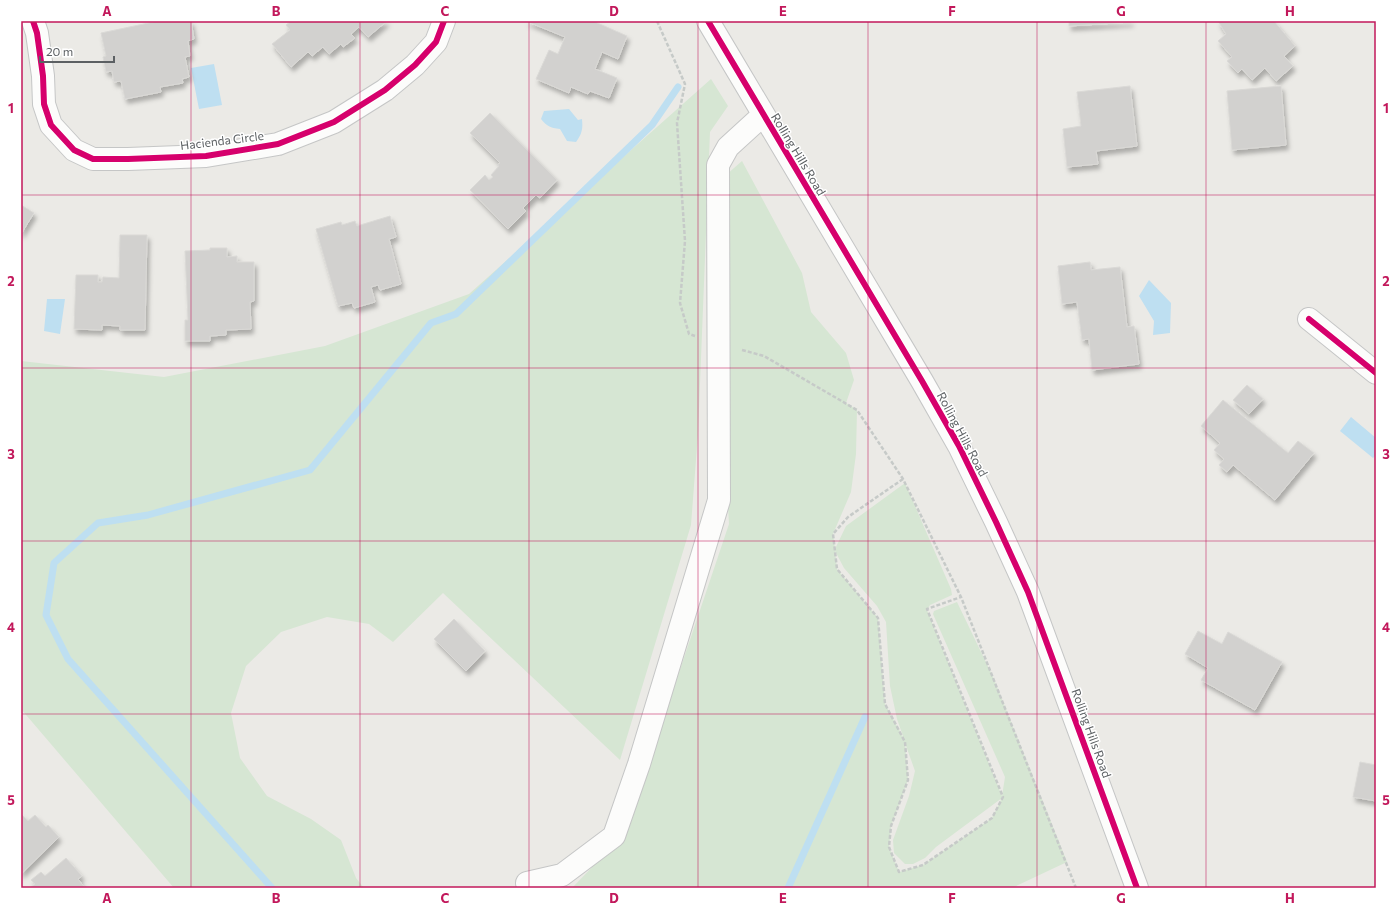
<svg xmlns="http://www.w3.org/2000/svg" width="1397" height="909" viewBox="0 0 1397 909" font-family="Commissioner,sans-serif">
<style>
.green{fill:#d6e6d3;fill-rule:evenodd}
.water{fill:#bedff1}
.lines{fill:none;stroke-linecap:round;stroke-linejoin:round}
.stream{stroke:#bedff1;stroke-width:7}
.building{fill:#d2d1cf;stroke:#dad9d6;filter:url(#shadow)}
.minor-casing{stroke:#c5c6c6;stroke-width:24}
.path{stroke:#c6cac8;stroke-width:2.5;stroke-dasharray:4 2;stroke-linecap:butt}
.minor{stroke:#fcfcfb;stroke-width:22}
.cycleway-casing{stroke:#fff;stroke-width:8}
.cycleway{stroke:#d6006c;stroke-width:6}
.grid{fill:none;stroke:#c2185b;stroke-width:1;stroke-opacity:0.55}
.labels{text-anchor:middle;dominant-baseline:central;stroke-width:3;stroke-linejoin:round;paint-order:stroke}
.street-label{font-size:12px;fill:#5c6063;stroke:#fff}
.neatline{fill:none;stroke:#c2185b;stroke-width:1.5}
.grid-label{font-size:13px;text-anchor:middle;font-weight:bold;fill:#c2185b}
</style>
<defs>
<filter id="shadow"><feDropShadow dx="2.5" dy="4.5" stdDeviation="2" flood-color="#0004"/></filter>
</defs>
<rect width="100%" height="100%" fill="#ebeae6"/>
<path class="green" d="M711,79L728,106L710,132L698,434L691,525L620,760L443,593L393,642L369,624L327,617L281,632L246,666L231,713L240,758L267,796L311,819L341,840L356,878L364,888H174L21,709V361L164,377L325,346L469,294Z
M742,161L802,273L811,312L846,353L854,380L846,403L857,410L856,454L851,492L833,534L835,549L846,526L905,483L951,589L952,595L930,605L927,610L1002,796L1005,777L933,614L934,611L957,602L993,677L1067,862L1012,888H572L625,833L729,524L719,344L726,175ZM835,551L844,568L877,606L886,622L890,686L897,719L904,739L885,704L878,618L837,569ZM905,743L915,771L909,796L893,840L894,853L905,864H913L925,858L936,847L1002,798L992,818L923,865L899,872L889,847L891,826L908,780Z"/>
<path class="water" d="M214,64L222,105L199,109L191,68Z
M569,109L578,120L582,119C583,129 582,134 576,142L567,141L560,129C550,128 547,126 541,119L544,111Z
M1149,280L1171,303L1170,333L1153,335L1154,321L1139,296Z
M47,299H65L60,334L44,331Z
M1351,417L1376,438V455L1373,458L1340,431Z"/>
<g class="lines">
<path class="stream" d="M272,888L68,659L46,615L54,563L98,523L148,515L310,470L431,323L456,314L652,125L678,87
M788,888L865,717"/>
</g>
<path class="building" d="M158,21H191L194,39L188,41L190,56L185,57L189,77L182,79L183,83L160,87L161,92L125,99L121,81L114,82L112,71L106,72L103,57L106,56L101,33Z
M291,21H387L368,37L359,27L351,34L355,38L343,47L341,44L329,54L323,47L312,56L308,52L291,67L272,44L290,30L286,25Z
M526,21H593L627,36L618,59L602,52L595,69L617,78L609,98L590,91L588,94L571,87L569,93L536,79L549,50L558,54L565,37Z
M1069,21H1131V22L1069,26Z
M1218,21H1274L1295,46L1284,56L1293,66L1276,81L1265,68L1252,80L1242,69L1238,73L1227,61L1232,57L1218,41L1226,34Z
M1130,86L1137,146L1096,151L1098,164L1067,167L1063,129L1081,126L1077,92Z
M1281,86L1286,145L1232,150L1227,91Z
M490,113L557,180L540,198L536,195L523,208L526,211L508,229L470,190L485,175L489,180L493,177L491,175L499,166L497,165L500,163L470,133Z
M21,205L34,213L21,234Z
M390,216L396,237L389,239L401,284L380,290L378,285L371,287L375,302L354,308L352,303L338,306L316,229L341,222L342,225L355,221L357,226Z
M120,235H147L145,330H120V326L102,325V330L74,329L76,275H98V282H102L103,277L119,278Z
M210,248H227V257L237,256V262H254V301L250,302L251,329L226,330V335L210,336V341H185V320H188L185,251L210,250Z
M1090,262L1091,270L1120,267L1127,327L1134,326L1139,364L1092,370L1089,339L1082,340L1077,302L1062,304L1058,266Z
M1247,385L1263,399L1249,414L1233,400Z
M1223,400L1288,453L1298,441L1314,453L1275,500L1233,465L1227,472L1219,465L1224,459L1214,450L1220,443L1201,426Z
M454,619L485,651L466,671L434,639Z
M1198,631L1222,644L1228,632L1282,662L1255,710L1201,680L1208,668L1185,654Z
M1360,762L1376,765V801L1353,797Z
M21,814L28,821L35,815L46,827L48,825L59,837L21,874Z
M66,858L82,876L78,879L85,888H30L35,884L31,880L41,872L45,876Z"/>
<g class="lines">
<g class="minor-casing">
<path id="minor" d="M33,21L37,33L43,76L44,104L51,125L74,150L93,159H128L206,156L278,144L334,122L385,90L415,65L436,42L444,21
M708,21L922,381L959,446L996,522L1028,592L1137,888
M1309,319L1376,373
M527,883L562,875L614,836L639,764L719,500L718,165L728,147L763,115"/>
</g>
<path class="path" d="M657,21L685,84L677,123L685,241L680,303L689,334L695,336
M742,350L764,356L857,410L903,479L961,597L1076,888
M903,479L848,517L833,534L837,569L878,618L885,704L905,742L908,780L891,826L889,847L899,872L923,865L992,818L1003,797L927,609L961,597"/>
<use href="#minor" class="minor"/>
<g class="cycleway-casing">
<path id="cycleway" d="M33,21L37,33L43,76L44,104L51,125L74,150L93,159H128L206,156L278,144L334,122L385,90L415,65L436,42L444,21
M708,21L922,381L959,446L996,522L1028,592L1137,888
M1309,319L1376,373"/>
</g>
<use href="#cycleway" class="cycleway"/>
</g>
<path class="grid" d="M191,21V888M360,21V888M529,21V888M698,21V888M868,21V888M1037,21V888M1206,21V888M21,195H1376M21,368H1376M21,541H1376M21,714H1376"/>
<g class="labels">
<g class="street-label">
<text transform="translate(222 140) rotate(-7)">Hacienda Circle</text>
<text transform="translate(799 154) rotate(59)">Rolling Hills Road</text>
<text transform="translate(963 434) rotate(62)">Rolling Hills Road</text>
<text transform="translate(1092 733) rotate(70)">Rolling Hills Road</text>
</g>
</g>
<rect width="1397" height="909" fill="none" stroke="#ffffff" stroke-width="44"/>
<path d="M40 56v6h74v-6" fill="none" stroke="#5c6063" stroke-width="2"/>
<text x="46" y="56" font-size="12" fill="#5c6063" stroke="#ffffff" stroke-width="3" paint-order="stroke">20 m</text>
<rect x="22" y="22" width="1353" height="865" class="neatline"/>
<g class="grid-label">
<text x="107" y="16">A</text>
<text x="276" y="16">B</text>
<text x="445" y="16">C</text>
<text x="614" y="16">D</text>
<text x="783" y="16">E</text>
<text x="952" y="16">F</text>
<text x="1121" y="16">G</text>
<text x="1290" y="16">H</text>
<text x="11" y="113">1</text>
<text x="1386" y="113">1</text>
<text x="11" y="286">2</text>
<text x="1386" y="286">2</text>
<text x="11" y="459">3</text>
<text x="1386" y="459">3</text>
<text x="11" y="632">4</text>
<text x="1386" y="632">4</text>
<text x="11" y="805">5</text>
<text x="1386" y="805">5</text>
<text x="107" y="903">A</text>
<text x="276" y="903">B</text>
<text x="445" y="903">C</text>
<text x="614" y="903">D</text>
<text x="783" y="903">E</text>
<text x="952" y="903">F</text>
<text x="1121" y="903">G</text>
<text x="1290" y="903">H</text>
</g>
</svg>
